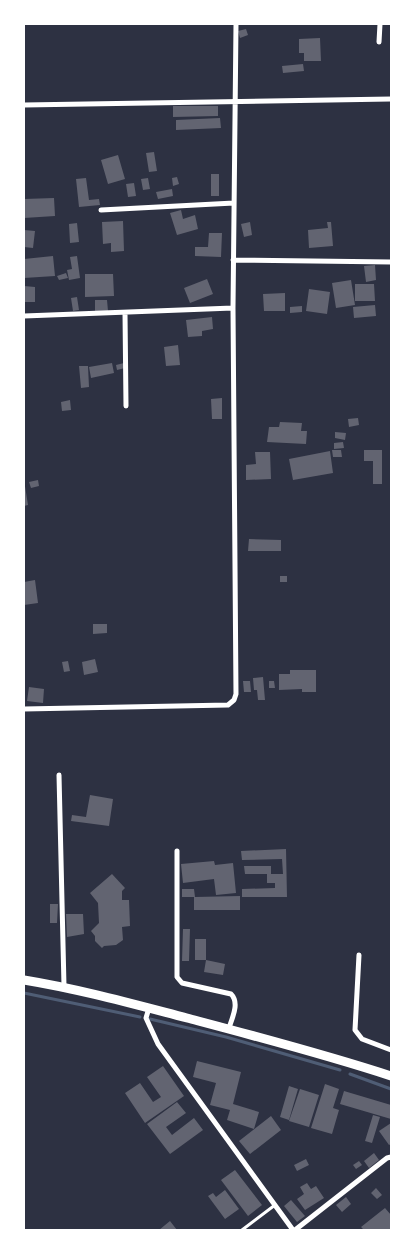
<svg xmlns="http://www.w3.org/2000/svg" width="415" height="1254" viewBox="0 0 415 1254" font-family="Ubuntu,sans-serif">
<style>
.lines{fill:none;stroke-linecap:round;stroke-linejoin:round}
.stream{stroke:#4f5d75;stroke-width:3}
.building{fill:#626471}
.service{stroke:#fff;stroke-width:3}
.minor{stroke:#fff;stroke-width:5}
.primary{stroke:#fff;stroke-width:9}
</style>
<rect width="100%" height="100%" fill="#2d3142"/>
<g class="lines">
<path class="stream" d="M24,993L140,1017
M150,1019L226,1037L340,1070
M350,1074L391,1089"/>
</g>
<path class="building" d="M246,29L248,35L240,38L238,31Z
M320,38L321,61H304V53H299V39Z
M303,64L304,71L283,73L282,66Z
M173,106H218V116L173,117Z
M220,118L221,128L176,130V120Z
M154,152L157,171L149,172L146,153Z
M118,155L125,179L108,184L101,160Z
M211,174H219V196H211Z
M177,177L179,184L173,186L172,178Z
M86,178L89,200L99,199L100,205L79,207L76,179Z
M148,178L150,189L143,190L141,179Z
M134,183L136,196L128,197L126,184Z
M172,189L173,196L158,199L156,192Z
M54,198L55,216L24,218V199Z
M181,210L183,219L195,215L198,229L177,235L170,213Z
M123,221L124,251L111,252V243L103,244L102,222Z
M250,222L252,235L244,237L241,224Z
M327,222H331L333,246L309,248L308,230L328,228Z
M77,223L79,242L70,243L69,224Z
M24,230L35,231L33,248L24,247Z
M209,233H222L221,257L195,256V247H208Z
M53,256L55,276L24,278V259Z
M77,256L80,278L69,280L67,270L72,269L70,257Z
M375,265L376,280L366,282L364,266Z
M66,273L68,278L59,280L57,276Z
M85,274H113L114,296L85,297Z
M207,279L213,294L190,303L184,288Z
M351,280L355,305L336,308L332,283Z
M355,284H374L375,301H355Z
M24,286L35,287V302H24Z
M309,289L330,292L327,314L306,311Z
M285,293V311H264L263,294Z
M77,297L79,310L73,311L71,298Z
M95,300H107L108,311H95Z
M375,305L376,316L354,318L353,307Z
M302,306V312L290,313V307Z
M212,317L213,329L202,331V336L188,337L186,320Z
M178,345L180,365L166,366L164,347Z
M112,363L114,373L91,378L89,367Z
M124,363L125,368L117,370L116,365Z
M79,366H88L89,387L81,388Z
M222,398V419H212L211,399Z
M70,400L71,410L62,411L61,402Z
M358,418L359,425L349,427L348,419Z
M280,422L302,423L301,431H307L306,444L267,442L269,427H279Z
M335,432L346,433L345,440L335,438Z
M343,442L344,448L334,449V443Z
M332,450H341L342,457H333Z
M364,450H382V484H373V461H364Z
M330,451L333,473L293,480L289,459Z
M255,452H270L271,479L246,480V465L256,464Z
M24,480L28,505L24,506Z
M38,480L39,486L31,488L29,482Z
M249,539L281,540V551H248Z
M280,576H287V582H280Z
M35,580L38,603L24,605V582Z
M93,624H107V633L93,634Z
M95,659L98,672L84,675L82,662Z
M68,661L70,671L64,672L62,662Z
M290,670H316V692H302V689L279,690V674H290Z
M263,677L265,700H258L257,690H254L253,678Z
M243,681H250L251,692H244Z
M269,681H274L275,688H269Z
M29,687L44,689L43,703L27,701Z
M90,795L113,799L109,826L71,821L72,815L86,817Z
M286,849L287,897H242V889L275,888V883H267V874H245L244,866H271V874H283L282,859L242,860L241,851Z
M214,861L215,865L233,863L236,893L216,895L214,879L183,883L181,864Z
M112,874L125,888L122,891V900H129L130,926L122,927L123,940L116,945L104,946L102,948L95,941V936L91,931L99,923L98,903L90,893Z
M182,889H194L195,897L240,896V910H194V897H182Z
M50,904H58L57,923H50Z
M66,914H83L84,934L67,937Z
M183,929H190L189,961H182Z
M195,939H206V960H195Z
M206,960L225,964L223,975L204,972Z
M197,1061L241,1072L233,1104L259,1112L254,1129L227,1120L230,1110L210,1105L216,1083L193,1077Z
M163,1066L184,1096L145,1123L125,1093L140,1083L153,1102L161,1097L147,1077Z
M325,1084L339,1089L333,1108L339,1110L332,1134L311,1128Z
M289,1086L298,1089L289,1120L280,1117Z
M300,1089L319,1095L309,1127L289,1121Z
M344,1091L391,1105V1119L340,1104Z
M177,1102L186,1113L166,1127L172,1135L194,1118L203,1130L170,1154L147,1124Z
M373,1115L380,1117L372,1143L365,1141Z
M271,1116L281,1130L250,1154L239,1141Z
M391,1123V1144L389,1145L379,1131Z
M374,1153L379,1160L369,1168L364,1161Z
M306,1159L309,1165L297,1171L294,1165Z
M359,1161L362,1165L356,1169L353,1165Z
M235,1170L262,1205L248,1216L221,1180Z
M307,1183L311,1189L316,1186L324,1198L305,1210L297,1199L304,1194L300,1187Z
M376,1188L382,1195L377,1199L371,1193Z
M225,1190L239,1209L225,1219L208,1196L213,1193L216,1197Z
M346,1197L351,1204L342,1212L336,1205Z
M291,1200L305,1216L297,1222L284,1206Z
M385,1208L391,1215V1230H364L361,1227Z
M170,1221L177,1230H159Z"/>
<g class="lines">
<path class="service" d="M242,1230L275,1205"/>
<path class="minor" d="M379,42L380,24
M24,105L391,99
M101,210L234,203
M233,260L391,262
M125,313L126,406
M24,316L233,308
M24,709L228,705L234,700L236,694L233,308L236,24
M59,775L64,986
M177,851V977L182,983L231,994C240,1003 232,1018 229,1028
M359,955L355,1030L362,1039L391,1050
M149,1008L146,1018L158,1044L293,1230
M295,1230L387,1158L391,1157"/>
<path class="primary" d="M24,980C79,989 133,1004 187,1018C255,1036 324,1054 391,1076"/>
</g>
<rect width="415" height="1254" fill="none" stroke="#ffffff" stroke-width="50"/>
</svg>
